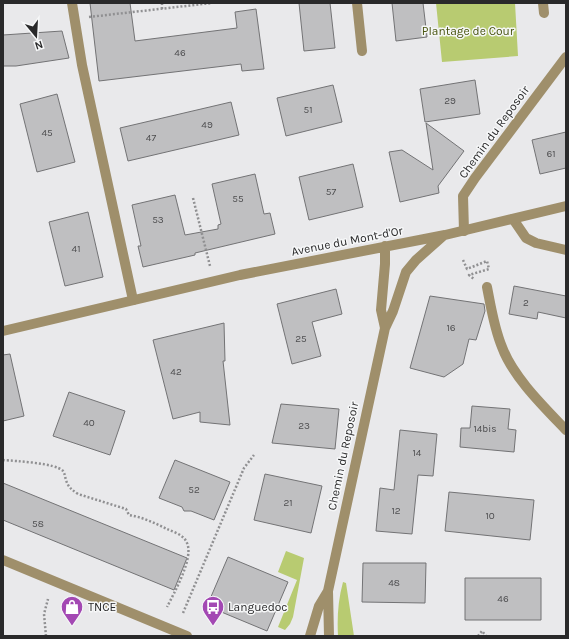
<svg xmlns="http://www.w3.org/2000/svg" width="569" height="639" viewBox="0 0 569 639" font-family="Karla,sans-serif">
<style>
.green{fill:#b8cb71}
.building{fill:#bfbfc1;stroke:#737375}
.lines{fill:none;stroke-linecap:round;stroke-linejoin:round}
.path{stroke:#909092;stroke-width:2.5;stroke-dasharray:2 2;stroke-linecap:butt}
.service{stroke:#9f8f6b;stroke-width:10}
.pedestrian{stroke:#9f8f6b;stroke-width:10}
.minor{stroke:#9f8f6b;stroke-width:10}
.tertiary{stroke:#9f8f6b;stroke-width:10}
.labels{text-anchor:middle;dominant-baseline:central;stroke-width:3;stroke-linejoin:round;paint-order:stroke}
.number-label{font-size:10px;fill:#4e4e50}
.park-label{font-size:12px;fill:#48540f;stroke:#f6f7f8}
.street-label{font-size:12px;fill:#29292a;stroke:#f6f7f8}
.poi-label{font-size:12px;fill:#29292a;stroke:#f6f7f8;text-anchor:start}
</style>
<rect width="100%" height="100%" fill="#e9e9eb"/>
<path class="green" d="M436,3H515L518,56L442,62Z
M286,551L304,558L293,617L290,624L285,630L278,627L297,580L278,572Z
M343,582L346,583L354,636H338C337,618 338,600 343,582Z"/>
<path class="building" d="M90,3H130L135,41L237,28L235,12L256,9L264,69L242,71L241,64L99,81Z
M299,3H330L335,48L304,51Z
M392,3H423L427,37L396,41Z
M62,31L69,58L16,66H3V35Z
M475,80L480,114L425,122L420,89Z
M333,85L342,122L286,136L277,98Z
M57,94L75,162L37,172L20,104Z
M231,102L239,135L128,161L120,128Z
M426,123L464,151L438,186L439,193L400,202L389,152L402,150L433,170Z
M566,132V168L540,174L532,140Z
M353,164L363,207L309,220L299,177Z
M255,174L264,214L270,213L275,234L195,253V255L143,267L138,246H141L132,205L175,195L185,235L218,229V225L221,224L212,184Z
M88,212L103,277L65,286L49,222Z
M514,286L566,296V318L538,312L537,319L509,314Z
M336,289L342,314L312,322L321,356L292,364L277,304Z
M430,296L484,304L485,311L476,340L469,339L463,364L444,377L410,368Z
M224,323L225,361H223L230,425L200,422V412L173,419L153,340Z
M10,354L24,416L3,421V355Z
M69,392L125,411L110,455L53,436Z
M281,404L339,409L335,449L272,443Z
M472,406L510,409L508,429L516,430L514,452L460,447L461,428H470Z
M400,430L437,434L433,476L418,475L412,534L376,531L380,488L394,490Z
M175,460L230,482L214,520L191,511H184L182,507L159,498Z
M265,474L322,486L311,533L254,520Z
M3,483L187,558L174,590L3,520Z
M449,492L534,500L530,540L445,531Z
M228,557L288,582L267,631L207,606Z
M363,563H426L425,603L362,602Z
M465,578H541V620H465Z"/>
<g class="lines">
<path class="path" d="M162,3V9
M89,17L212,3
M193,198L210,266
M463,260L467,269L487,261L489,269L469,275L474,279
M3,460C15,461 56,463 63,471C65,474 65,477 66,480C68,487 72,490 78,494L126,509L129,515C142,517 155,523 167,529C174,532 184,535 187,543C194,558 174,593 167,607
M183,613L244,468L254,455
M46,636L44,614L48,599
M478,636L482,631L486,636"/>
<path class="service" d="M72,3L82,65L133,300"/>
<path class="pedestrian" d="M357,3L362,51
M543,3L544,13
M487,287C491,307 494,328 502,347C513,377 544,407 566,430"/>
<path class="minor" d="M513,219L526,238L536,243L566,250
M464,231L463,196L475,178L566,57
M3,560L187,636"/>
<path class="tertiary" d="M385,246V264L381,310L385,328
M3,331L240,275L445,235L566,206
M310,636L319,606L328,591
M329,636L328,591L385,328L393,311L406,272L416,260L443,236"/>
</g>
<defs>
<g id="shop-pin" transform="scale(1.15)"><path d="M0 17L-7.5 6A9.5 9.5 0 1 1 7.5 6Z" fill="#a348b3" stroke="#f6f7f8"/><path d="M-5-2.5h2.3a2.7 3.5 0 0 1 5.4 0H5L5.5 6h-11ZM-1.5-2.5h3a1.5 2.3 0 0 0-3 0Z" fill="#fff"/></g>
<g id="bus-pin" transform="scale(1.15)"><path d="M0 17L-7.5 6A9.5 9.5 0 1 1 7.5 6Z" fill="#a348b3" stroke="#f6f7f8"/><path d="M-5-6H5V4H4V6H2V4H-2V6H-4V4H-5ZM-3.5-4V0h7V-4ZM-3.5 1.2v1.5H-2V1.2ZM2 1.2v1.5H3.5V1.2Z" fill="#fff"/></g>
</defs>
<g fill-rule="evenodd">
<use href="#shop-pin" x="72" y="607"/>
<use href="#bus-pin" x="213" y="607"/>
</g>
<g class="labels">
<g class="number-label">
<text x="180" y="53">46</text>
<text x="450" y="101">29</text>
<text x="308" y="110">51</text>
<text x="207" y="125">49</text>
<text x="47" y="133">45</text>
<text x="151" y="138">47</text>
<text x="551" y="154">61</text>
<text x="331" y="192">57</text>
<text x="238" y="199">55</text>
<text x="158" y="220">53</text>
<text x="76" y="249">41</text>
<text x="526" y="303">2</text>
<text x="451" y="328">16</text>
<text x="301" y="339">25</text>
<text x="176" y="372">42</text>
<text x="89" y="423">40</text>
<text x="304" y="426">23</text>
<text x="485" y="429">14bis</text>
<text x="417" y="453">14</text>
<text x="194" y="490">52</text>
<text x="288" y="503">21</text>
<text x="396" y="511">12</text>
<text x="490" y="516">10</text>
<text x="38" y="524">58</text>
<text x="394" y="583">48</text>
<text x="503" y="599">46</text>
</g>
<g class="park-label">
<text x="468" y="31">Plantage de Cour</text>
</g>
<g class="street-label">
<text transform="translate(494 132) rotate(-54)">Chemin du Reposoir</text>
<text transform="translate(347 241) rotate(-11)">Avenue du Mont-d'Or</text>
<text transform="translate(343 456) rotate(-78)">Chemin du Reposoir</text>
</g>
<g class="poi-label">
<text x="88" y="607">TNCE</text>
<text x="228" y="607">Languedoc</text>
</g>
</g>
<rect width="569" height="639" fill="none" stroke="#29292a" stroke-width="8"/>
<g transform="translate(36 36) rotate(162)" stroke="#f6f7f8" stroke-width="3" paint-order="stroke">
<path d="M0-3L7 15L0 10L-7 15Z" fill="#29292a"/>
<text y="-6" font-size="11" font-weight="bold" text-anchor="middle" fill="#29292a">N</text>
</g>
</svg>
